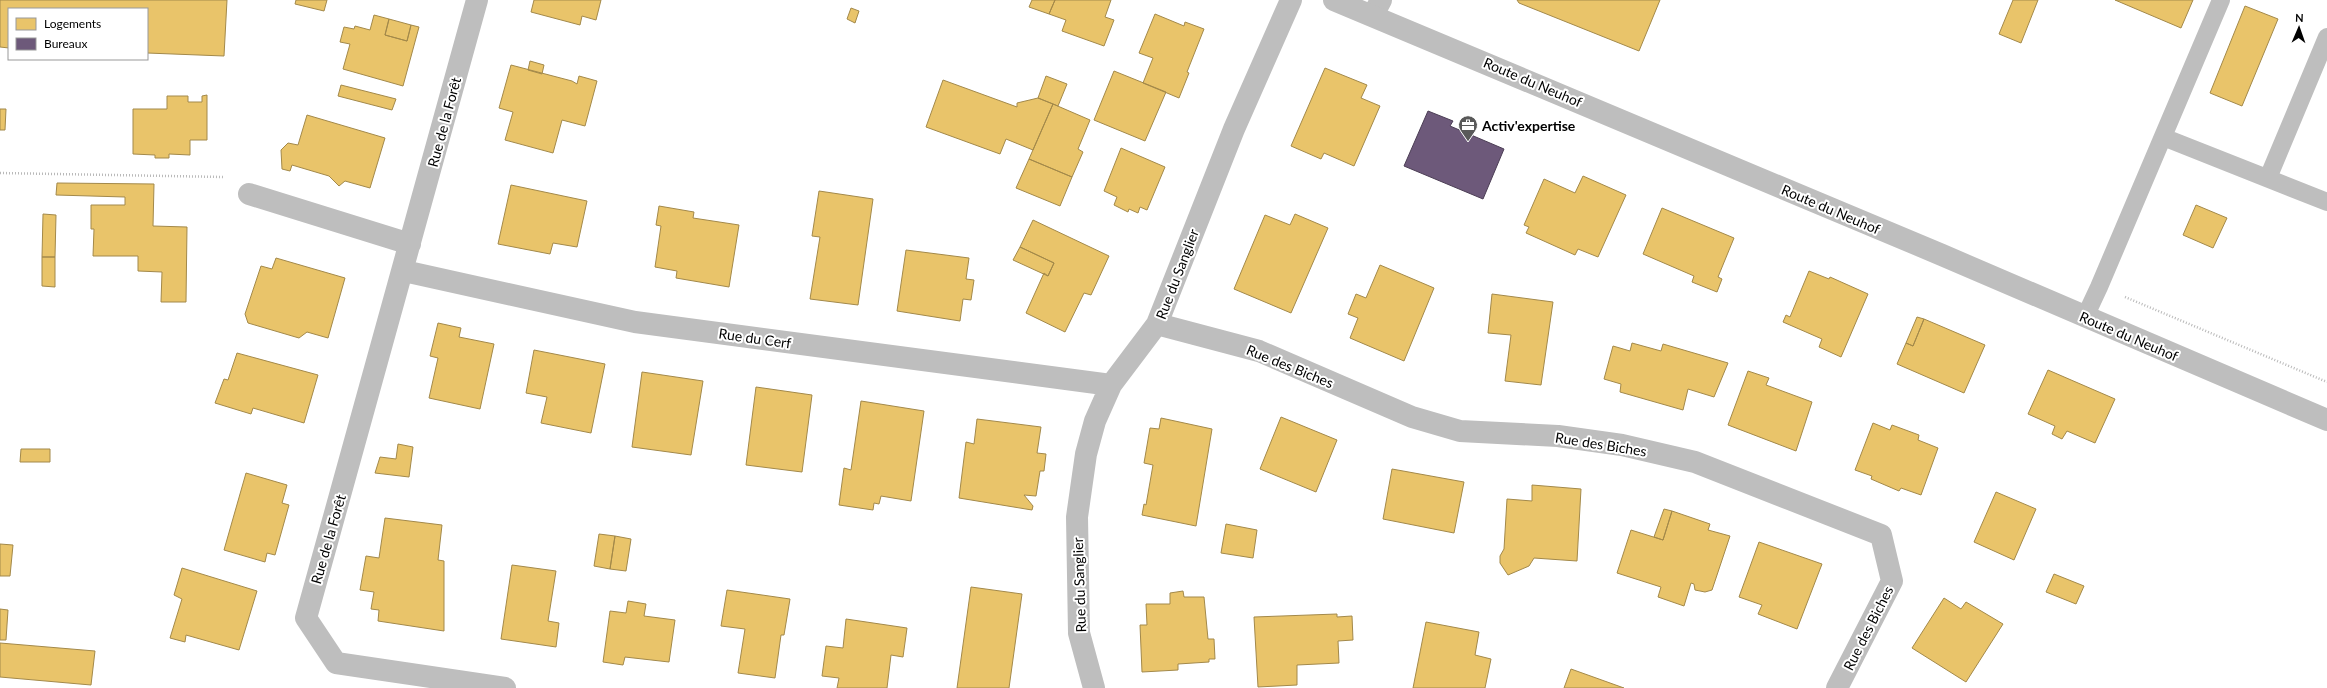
<svg xmlns="http://www.w3.org/2000/svg" width="2327" height="688" viewBox="0 0 2327 688" font-family="Lato,sans-serif">
<style>
.homes{fill:#e9c46a;stroke:#a3894a}
.offices{fill:#6d597a;stroke:#4c3e55}
.lines{fill:none;stroke-linecap:round;stroke-linejoin:round}
.path{stroke:#b9b9b9;stroke-width:2.5;stroke-dasharray:1 2;stroke-linecap:butt}
.service{stroke:#bebebe;stroke-width:18}
.minor{stroke:#bebebe;stroke-width:22}
.tertiary{stroke:#bebebe;stroke-width:22}
.labels{text-anchor:middle;dominant-baseline:central;stroke-width:4;stroke-linejoin:round;paint-order:stroke}
.street-label{font-size:14px;fill:#000;stroke:#fff}
.poi-label{font-size:14px;font-weight:bold;fill:#000;stroke:#fff;text-anchor:start}
</style>
<rect width="100%" height="100%" fill="#fff"/>
<path class="homes" d="M0,0H227L224,56L147,53V9H9V48L0,47Z
M296,0H327L324,11L295,4Z
M534,0H601L596,20L582,16L580,25L531,12Z
M1032,0H1055L1049,14L1029,7Z
M1055,0H1111L1105,17L1114,20L1104,46L1062,31L1066,20L1049,14Z
M1517,0H1660L1639,51L1519,3Z
M2013,0H2038L2021,43L1999,34Z
M2115,0H2193L2181,28Z
M2245,6L2278,19L2242,106L2210,93Z
M851,8L859,11L855,23L847,19Z
M1155,14L1184,26L1185,22L1204,29L1187,72L1189,73L1179,98L1143,83L1153,58L1139,53Z
M374,15L389,19L385,35L407,41L411,25L419,27L403,86L343,69L350,44L340,42L344,27L354,29L355,26L370,30Z
M389,19L411,25L407,41L385,35Z
M530,61L544,65L542,74L528,70Z
M511,65L572,81L577,84L579,76L597,81L585,126L562,120L553,153L505,140L513,112L499,108Z
M1325,68L1367,85L1361,98L1380,106L1354,166L1324,153L1321,159L1291,146Z
M1114,71L1166,92L1145,141L1094,120Z
M1046,76L1067,84L1058,106L1038,98Z
M943,80L1017,107V103L1038,98L1053,104L1033,150L1006,139L1000,154L926,127Z
M341,85L396,99L392,110L338,96Z
M207,95V140H190V155L169,154V158H155V155L133,154V109H167V96H188V102H202V96Z
M1053,104L1090,120L1078,149L1083,152L1072,177L1029,159Z
M0,109H6L5,130H0Z
M307,115L385,138L370,188L345,181L339,186L329,176L292,165L290,171L282,169L281,150L288,143L298,145Z
M1121,148L1165,167L1147,210L1140,207L1138,213L1129,209L1128,212L1114,205L1117,197L1104,191Z
M1029,159L1072,177L1060,206L1016,188Z
M1583,176L1626,195L1598,257L1578,249L1575,255L1526,233L1529,227L1524,225L1544,179L1575,193Z
M57,183L154,184L153,226L187,227L186,302H161L162,272L138,271V256H93L94,229H91V205H125V197L56,195Z
M511,185L587,201L577,247L553,243L550,254L498,244Z
M819,191L873,199L858,305L810,299L820,237L812,236Z
M2196,205L2227,218L2213,248L2183,235Z
M659,206L694,212L693,218L739,225L729,287L676,278L677,271L655,267L661,226L656,225Z
M1662,208L1734,238L1718,277L1722,279L1717,292L1692,282L1694,276L1643,254Z
M43,214L56,215L55,257H42Z
M1295,214L1328,228L1291,313L1234,289L1265,215L1290,225Z
M1033,220L1109,256L1091,295L1084,293L1065,332L1026,313L1044,273L1048,276L1054,263L1020,247Z
M1020,247L1054,263L1048,276L1013,260Z
M906,250L969,258L966,279L974,280L971,300L963,299L960,321L897,311Z
M42,257H55V287L42,286Z
M276,258L345,278L328,338L307,332L299,338L248,323L245,314L261,266L272,269Z
M1380,265L1434,288L1404,361L1350,338L1358,318L1348,314L1356,294L1366,298Z
M1809,271L1829,279L1830,277L1868,294L1841,357L1819,347L1822,339L1783,322L1786,315L1790,317Z
M1492,294L1553,302L1541,385L1505,381L1511,335L1488,333Z
M1917,317L1924,319L1913,346L1906,343Z
M1924,319L1985,345L1964,393L1897,364L1906,343L1913,346Z
M438,323L461,328L459,337L494,344L480,409L429,398L438,358L430,356Z
M1632,343L1661,351L1663,344L1728,363L1714,397L1688,389L1683,410L1620,392L1621,384L1604,379L1613,346L1630,351Z
M534,350L605,364L591,433L541,423L547,397L526,393Z
M237,353L318,375L304,423L253,408L251,414L215,403L224,379L228,380Z
M2048,370L2115,399L2095,443L2067,431L2062,439L2052,434L2055,426L2028,414Z
M1748,371L1769,378L1766,385L1812,402L1796,451L1728,425Z
M642,372L703,381L691,455L632,447Z
M756,387L812,395L802,472L746,465Z
M861,401L924,411L911,501L881,496L879,504L874,503L873,510L839,505L844,468L851,470Z
M1281,417L1337,440L1316,492L1260,469Z
M1161,418L1212,429L1196,526L1142,515L1144,504L1146,505L1153,465L1144,463L1150,428L1159,429Z
M977,419L1041,427L1037,453L1046,454L1044,471H1040L1036,496L1024,495L1033,506L1032,510L959,498L966,442L974,444Z
M1873,423L1890,430L1892,425L1919,435L1918,440L1938,448L1921,495L1901,488L1899,491L1871,479L1872,476L1855,470Z
M398,444L413,447L409,477L375,473L380,457L396,459Z
M21,449H50V462H20Z
M1392,469L1464,482L1454,533L1383,519Z
M246,473L287,485L282,503L289,505L275,555L267,553L265,562L224,550Z
M1532,485L1581,489L1577,561L1534,558L1529,566L1508,575L1500,563V556L1504,549L1507,499L1532,501Z
M1996,492L2036,509L2014,560L1974,542Z
M1664,509L1672,511L1663,540L1654,537Z
M1672,511L1710,524L1708,530L1730,536L1712,590L1705,592L1695,590L1694,584L1691,583L1684,606L1658,597L1661,587L1617,573L1631,530L1663,540Z
M385,518L442,525L438,560L444,561V631L378,621L379,610L371,609L374,592L360,590L366,556L379,558Z
M1226,524L1257,530L1253,558L1221,553Z
M599,534L615,536L610,569L594,566Z
M615,536L631,539L626,571L610,569Z
M1759,542L1822,564L1797,629L1758,614L1762,605L1739,597Z
M0,544L13,545L10,576H0Z
M512,565L556,571L548,621L559,623L556,647L501,639Z
M182,568L257,591L239,650L186,635L185,642L170,638L182,599L174,595Z
M2054,574L2084,586L2076,604L2046,592Z
M971,587L1022,594L1009,688H957Z
M727,590L790,599L784,635H781L775,678L738,673L745,629L721,626Z
M1183,591L1184,597H1204L1208,639H1214L1215,659H1209V662L1178,664V670L1142,672L1140,625H1147L1146,604H1170V593Z
M1944,598L1961,609L1966,602L2003,624L1966,682L1912,648Z
M628,601L646,604L644,616L675,620L669,662L625,657L623,665L603,662L610,611L626,613Z
M0,609L8,610L6,640H0Z
M1337,614V617L1352,616L1353,640L1338,641L1339,663L1297,665V685L1258,687L1254,617Z
M846,619L907,628L903,657L891,655L887,688H837L839,678L822,676L826,646L843,648Z
M1426,622L1479,632L1475,655L1491,659L1485,688H1413Z
M0,643L95,651L91,685L0,677Z
M1571,669L1624,688H1564Z"/>
<path class="offices" d="M1428,111L1453,121L1450,126L1504,149L1483,199L1404,166Z"/>
<g class="lines">
<path class="path" d="M0,173L223,177
M2125,297L2327,382"/>
<path class="service" d="M2163,137L2327,202
M2268,178L2327,37
M2085,317L2099,287L2221,0"/>
<path class="minor" d="M477,0L306,618L336,663L505,688
M1373,15L1381,0
M249,194L410,244
M404,271L635,322L1111,385
M1157,324L1259,351L1412,417L1460,431L1558,436L1622,445L1695,462L1881,535L1892,581L1837,688
M1094,688L1079,633L1077,517L1086,454L1095,421L1111,385L1157,324L1234,129L1291,0"/>
<path class="tertiary" d="M1334,0L1942,255L2327,420"/>
</g>
<defs>
<g id="office-pin" transform="scale(1)"><path d="M0 17L-7.5 6A9.5 9.5 0 1 1 7.5 6Z" fill="#595959" stroke="#fff"/><path d="M-6-3h4V-5.5h4V-3h4V5H-6ZM-1-4.5V-3h2v-1.5ZM-6 0V1H6V0Z" fill="#fff"/></g>
</defs>
<g fill-rule="evenodd">
<use href="#office-pin" x="1468" y="125"/>
</g>
<g class="labels">
<g class="street-label">
<text transform="translate(1533 82) rotate(23)">Route du Neuhof</text>
<text transform="translate(444 122) rotate(-75)">Rue de la Forêt</text>
<text transform="translate(1831 209) rotate(23)">Route du Neuhof</text>
<text transform="translate(1177 274) rotate(-69)">Rue du Sanglier</text>
<text transform="translate(2129 336) rotate(23)">Route du Neuhof</text>
<text transform="translate(755 338) rotate(8)">Rue du Cerf</text>
<text transform="translate(1290 366) rotate(22)">Rue des Biches</text>
<text transform="translate(1601 444) rotate(9)">Rue des Biches</text>
<text transform="translate(328 539) rotate(-74)">Rue de la Forêt</text>
<text transform="translate(1079 585) rotate(-92)">Rue du Sanglier</text>
<text transform="translate(1868 628) rotate(-63)">Rue des Biches</text>
</g>
<g class="poi-label">
<text x="1482" y="125">Activ'expertise</text>
</g>
</g>
<rect x="8" y="8" width="140" height="52" fill="#ffffff" stroke="#999999"/>
<rect x="16" y="18" width="20" height="12" fill="#e9c46a" stroke="#999999"/>
<text x="44" y="28" font-size="12" fill="#000000">Logements</text>
<rect x="16" y="38" width="20" height="12" fill="#6d597a" stroke="#999999"/>
<text x="44" y="48" font-size="12" fill="#000000">Bureaux</text>
<g transform="translate(2299 28) rotate(2)" stroke="#ffffff" stroke-width="3" paint-order="stroke">
<path d="M0-3L7 15L0 10L-7 15Z" fill="#000000"/>
<text y="-6" font-size="11" font-weight="bold" text-anchor="middle" fill="#000000">N</text>
</g>
</svg>
